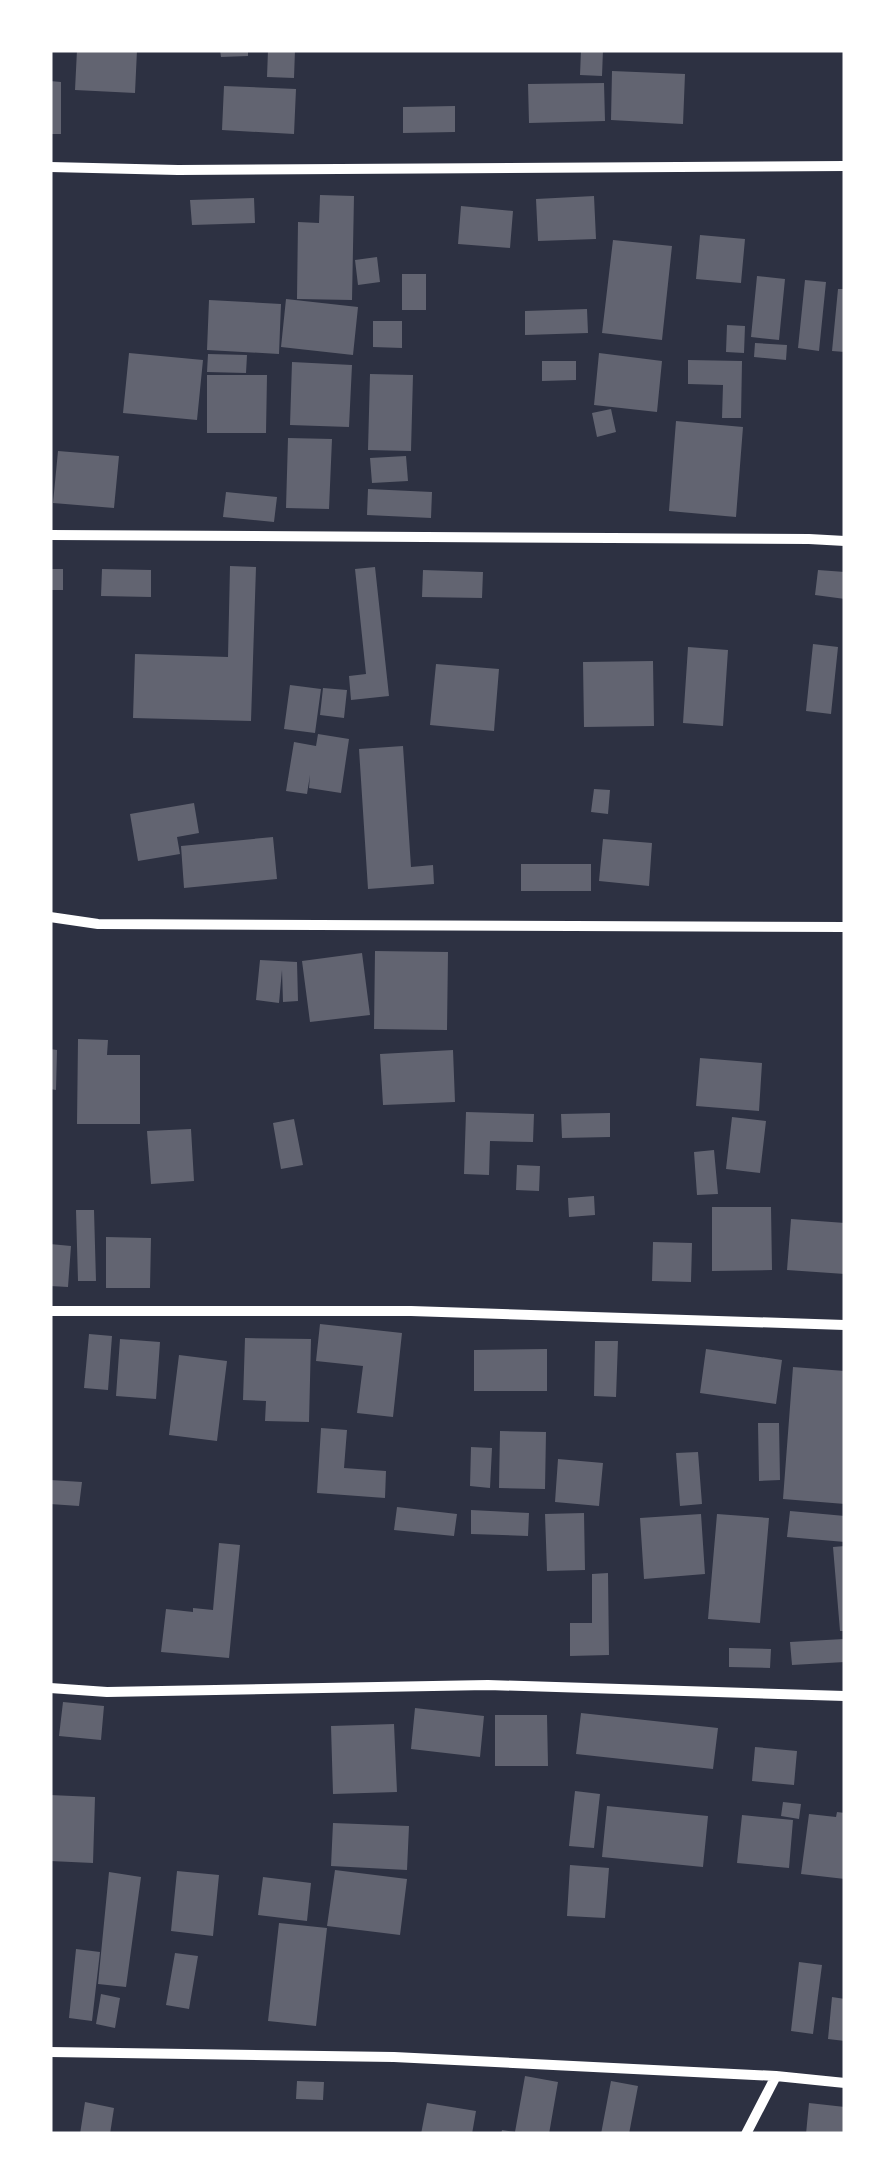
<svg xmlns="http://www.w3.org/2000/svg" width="895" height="2184" viewBox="0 0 895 2184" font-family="Rubik,sans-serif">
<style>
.building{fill:#626471}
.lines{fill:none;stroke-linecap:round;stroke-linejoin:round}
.minor{stroke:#fff;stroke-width:10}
</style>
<rect width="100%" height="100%" fill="#2d3142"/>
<path class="building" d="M77,50H137L135,93L75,90Z
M220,50H248V56L221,57Z
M268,50H295L294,78L267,77Z
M581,50H603L602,76L580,75Z
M612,71L685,74L683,124L611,120Z
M50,81L61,82V134H50Z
M604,83L605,121L529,123L528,84Z
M224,86L296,89L294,134L222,130Z
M455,106V132L403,133V107Z
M320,195L354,196L352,300L297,299L298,222L319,223Z
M594,196L596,239L538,241L536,199Z
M254,198L255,223L192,225L190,200Z
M461,206L513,211L510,248L458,244Z
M700,235L745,239L741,283L696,279Z
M613,240L672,246L662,340L602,333Z
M377,257L380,282L358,285L355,260Z
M402,274H426V310H402Z
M757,276L785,279L779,340L751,337Z
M805,280L826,282L819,351L798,348Z
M838,289H845V352L832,351Z
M286,299L358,307L353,355L281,347Z
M209,300L281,304L279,354L207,350Z
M587,309L588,333L525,335V311Z
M373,321H402V348L373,347Z
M727,325L745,326L744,353L726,352Z
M755,343L787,345L786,360L754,357Z
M129,353L203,360L197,420L123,413Z
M599,353L662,361L657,412L594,405Z
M208,354L247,355L246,373L207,372Z
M688,360L742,361L741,418H722L723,385L688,384Z
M542,361H576V380L542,381Z
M292,362L352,365L349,427L290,425Z
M370,374L413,375L411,451L368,450Z
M207,375H267L266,433H207Z
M611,409L616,432L597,437L592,413Z
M676,421L743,427L736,517L669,511Z
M288,438L332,439L329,509L286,508Z
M58,451L119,456L114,508L53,503Z
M406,456L408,481L372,483L370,458Z
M368,489L432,492L431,518L367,515Z
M226,492L277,497L274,522L223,517Z
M230,566L256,567L251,721L133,718L135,654L228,657Z
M375,567L389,696L351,700L349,676L366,674L355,569Z
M50,569H63V590H50Z
M102,569L151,570V597L101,596Z
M423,570L483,572L482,598L422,597Z
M818,570L845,572V599L815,595Z
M813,644L838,647L831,714L806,711Z
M688,647L728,650L723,726L683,723Z
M653,661L654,726L584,727L583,662Z
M436,664L499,669L494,731L430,725Z
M290,685L321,689L315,733L284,729Z
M323,688L347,690L344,718L320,715Z
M318,734L349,739L341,793L309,788L310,775L307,794L286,791L294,742L316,746Z
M403,746L411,867L433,865L434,884L368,889L359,749Z
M594,789L610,790L608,814L591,812Z
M194,803L199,833L177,837L180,854L138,861L130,814Z
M273,837L277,879L184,888L181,846Z
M603,839L652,843L649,886L599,881Z
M521,864H591V891H521Z
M375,951L448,952L447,1030L374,1029Z
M362,953L370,1015L310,1022L302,961Z
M260,960L297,962L298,1001L283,1002L282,970L279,1003L256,1000Z
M78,1039L108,1040L107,1055H140V1124H77Z
M50,1049L57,1050L56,1090L50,1089Z
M453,1050L455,1102L383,1105L380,1054Z
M700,1058L762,1063L759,1111L696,1106Z
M466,1112L534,1114L533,1142L490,1141L489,1175L464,1174Z
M610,1113V1137L562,1138L561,1114Z
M732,1117L766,1121L760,1173L726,1169Z
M294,1119L303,1165L281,1169L273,1123Z
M191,1129L194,1181L151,1184L147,1131Z
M714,1150L718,1194L697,1195L694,1152Z
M517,1165L540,1166L539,1191L516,1190Z
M594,1196L595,1215L569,1217L568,1198Z
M712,1207H771L772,1270L712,1271Z
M76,1210H94L96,1281H78Z
M791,1219L845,1223V1274L787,1270Z
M106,1237L151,1238L150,1288H106Z
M653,1242L692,1243L691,1282L652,1281Z
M50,1244L71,1246L68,1287L50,1286Z
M320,1324L402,1333L393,1417L357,1413L363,1366L316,1361Z
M89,1334L112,1336L108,1390L84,1388Z
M245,1338L311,1339L309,1422L265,1421L266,1401L243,1400Z
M120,1339L160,1342L156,1399L116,1396Z
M595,1341H618L616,1397L594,1396Z
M547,1349V1391H474V1350Z
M706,1349L782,1360L776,1404L700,1393Z
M179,1355L227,1361L217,1441L169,1435Z
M793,1367L845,1371V1504L783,1499Z
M758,1423H779L780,1480L759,1481Z
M321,1428L347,1430L344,1468L386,1471L385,1498L317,1493Z
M500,1431L546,1432L545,1489L499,1488Z
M471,1447L492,1448L490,1488L470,1486Z
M698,1452L702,1504L680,1506L676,1453Z
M558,1459L603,1463L599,1506L555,1502Z
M50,1480L82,1482L79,1506L50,1504Z
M397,1507L457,1514L454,1536L394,1530Z
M471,1510L529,1513L528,1536L471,1534Z
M790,1511L845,1516V1542L787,1537Z
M584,1513L585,1570L547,1571L545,1514Z
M701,1514L705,1574L644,1579L640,1518Z
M717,1514L769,1518L760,1623L708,1619Z
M219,1543L240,1545L229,1658L161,1652L166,1609L193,1612V1608L213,1610Z
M845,1546V1631H840L833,1547Z
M608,1573L609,1655L570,1656V1623H592V1574Z
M844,1639L845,1662L792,1665L790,1642Z
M729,1648L771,1649L770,1668L729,1667Z
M63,1702L104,1706L101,1740L59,1736Z
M415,1708L484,1716L480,1757L411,1749Z
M581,1713L718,1728L713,1769L576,1754Z
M495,1715H547L548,1766H495Z
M394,1724L397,1792L333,1794L331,1726Z
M755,1747L797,1751L794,1785L752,1781Z
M575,1791L600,1794L594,1848L569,1846Z
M50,1795L95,1797L93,1863L50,1861Z
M783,1802L801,1804L799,1819L781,1816Z
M607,1806L708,1816L703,1867L602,1857Z
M837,1812L845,1813V1879L801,1874L809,1814L836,1817Z
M742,1815L793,1820L789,1868L737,1863Z
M333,1823L409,1826L407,1870L331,1866Z
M570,1865L609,1868L605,1918L567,1916Z
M335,1870L407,1879L400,1935L327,1926Z
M177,1871L219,1875L213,1936L171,1931Z
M109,1872L141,1877L126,1987L98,1984Z
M263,1877L311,1883L307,1921L258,1915Z
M279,1923L327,1928L316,2026L268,2021Z
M76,1949L100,1952L92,2021L69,2018Z
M175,1953L198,1956L189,2009L166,2005Z
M799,1962L822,1965L813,2034L791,2031Z
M101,1994L120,1998L115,2028L96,2024Z
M832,1997L845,1999V2041L828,2039Z
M525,2076L558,2082L549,2134H501L502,2130L515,2132Z
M297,2081L324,2082L323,2100L296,2099Z
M611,2081L638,2086L629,2134H601Z
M85,2102L114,2108L110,2134H80Z
M427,2103L476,2111L472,2134H421Z
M809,2103L845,2107V2134H806Z"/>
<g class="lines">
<path class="minor" d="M50,167L178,170L845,166
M50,535L809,539L845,541
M50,917L98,924L845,927
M50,1311H411L845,1325
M50,1688L107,1692L488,1685L845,1696
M50,2052L394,2057L776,2076L845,2083
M746,2134L776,2076"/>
</g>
<rect width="895" height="2184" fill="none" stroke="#ffffff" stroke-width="105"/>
</svg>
